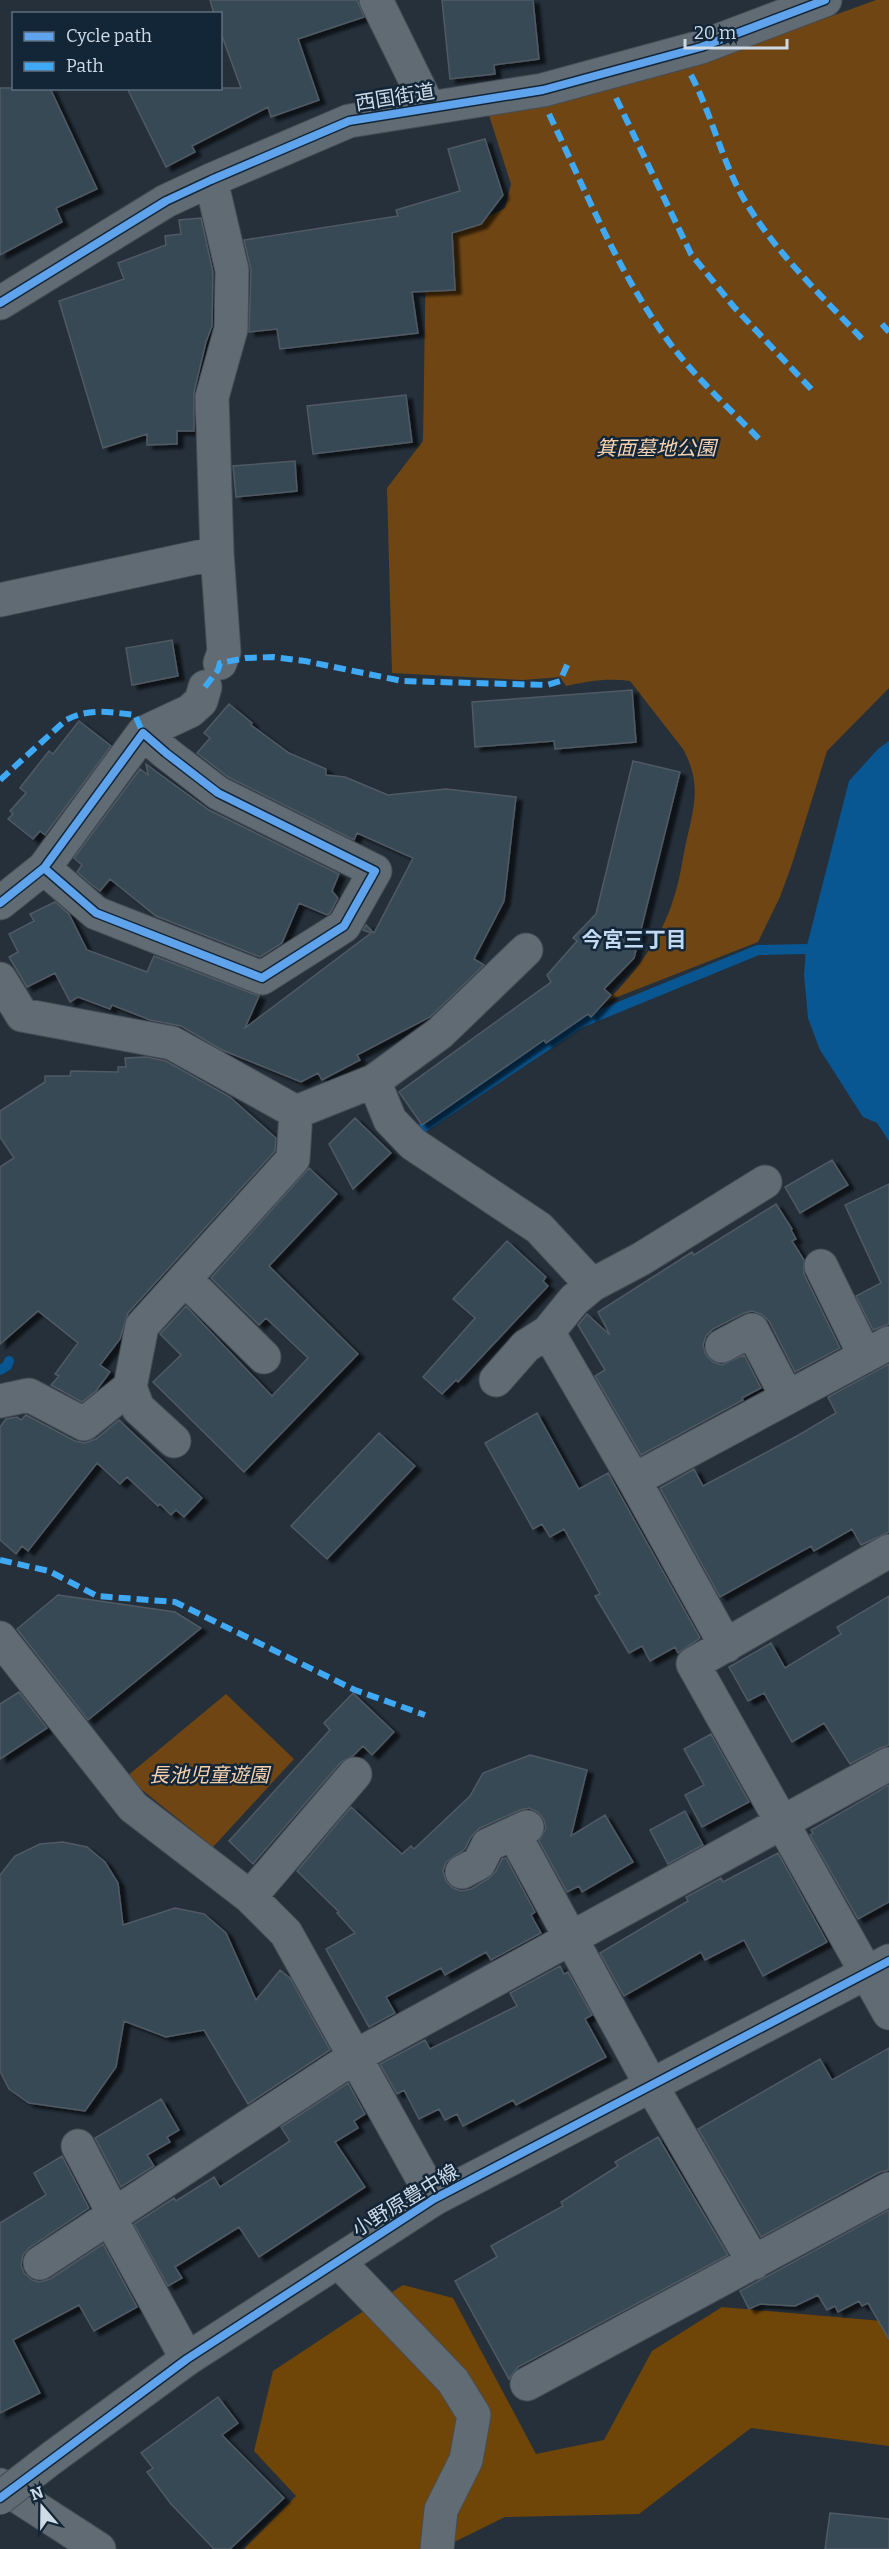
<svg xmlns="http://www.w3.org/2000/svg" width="889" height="2549" viewBox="0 0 889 2549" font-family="Bitter,'Noto Sans JP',serif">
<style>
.green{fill:#6f4613}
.forest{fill:#6f4508}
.water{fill:#085692}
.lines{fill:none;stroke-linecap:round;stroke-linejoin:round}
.stream{stroke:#085692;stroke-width:10}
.building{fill:#384857;stroke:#505a63;stroke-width:1.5;filter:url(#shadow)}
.street-casing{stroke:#454e58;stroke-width:35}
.secondary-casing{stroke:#454e58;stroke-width:35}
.street{stroke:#616b73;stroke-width:33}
.secondary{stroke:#616b73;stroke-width:33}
.secondary-bridge-casing{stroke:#454e58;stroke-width:35;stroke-linecap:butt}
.secondary-bridge{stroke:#616b73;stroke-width:33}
.quiet{stroke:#3fa9f5;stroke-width:6;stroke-dasharray:12 6;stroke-linecap:butt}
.cycleway-casing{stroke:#132638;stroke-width:11}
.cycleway{stroke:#60a3ed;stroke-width:8}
.labels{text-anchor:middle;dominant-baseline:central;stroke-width:5;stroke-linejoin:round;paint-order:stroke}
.street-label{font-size:20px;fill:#cedae6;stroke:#132638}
.park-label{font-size:20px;font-style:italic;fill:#f6d1ae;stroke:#132638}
.neighbourhood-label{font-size:21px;font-weight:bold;fill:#c2d9f2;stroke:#132638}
</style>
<defs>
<filter id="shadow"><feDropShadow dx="6" dy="4" stdDeviation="1.5" flood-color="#0009"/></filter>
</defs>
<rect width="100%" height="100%" fill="#25303b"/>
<path class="green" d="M876,0H889V688L827,751L792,864L780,897L758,942L607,1001C635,974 663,936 674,897C680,880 682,861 686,843C694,807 702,784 683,749L630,681C608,678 588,681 566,686L560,677L523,680L392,673L387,488L423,441L426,249L505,208L511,184L487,109L539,107L689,68Z
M226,1694L294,1759L213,1847L126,1777Z"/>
<path class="forest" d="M403,2285L453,2298L536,2454L604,2440L652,2351L722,2307L882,2321L889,2320V2446L751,2428L639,2514L505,2517L440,2549H244L296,2496L254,2451L273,2371Z"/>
<path class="water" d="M889,741V1141L877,1123L863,1117L820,1050L808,1018L804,975L806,949L849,781L878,749Z"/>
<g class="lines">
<path class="stream" d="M421,1129L580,1023L758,950L806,949
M0,1370L7,1366L9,1361"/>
</g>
<path class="building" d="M210,0H357L364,17L298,39L319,100L271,117L268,107L192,146L195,152L166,167L127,88H241L222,36L220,14H214Z
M442,0H533L539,59L494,65L495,74L450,79Z
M0,88H50L97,189L56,208L62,222L0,255Z
M485,139L503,195L481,224L452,233L455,290L412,292L418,333L280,349L277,329L249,332L251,270L244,240L398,216L396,210L460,191L448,149Z
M201,218L213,272L212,326L206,342L194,392V431H177V444L147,445V434L103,448L59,301L124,279L118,263L166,245L165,236L181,234L179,220Z
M406,395L412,442L313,454L307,406Z
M295,461L297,491L236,497L233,466Z
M172,640L178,676L132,685L126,648Z
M632,690L636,742L555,749L554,741L475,747L472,702Z
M229,704L252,723L251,725L289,753L326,769V775L345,777L388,795L446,789L516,797L504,901L474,959L484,965L430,1017L357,1055L360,1060L322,1080L318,1073L301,1082L222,1050L181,1026L150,1020L112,1005L110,1009L78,997L70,1002L55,973L27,987L9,957L18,952L9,934L34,921L30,914L55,902L69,914L87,950L147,972L154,956L259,996L245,1028L371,933L363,930L366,925L374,933L413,858L357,833L354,840L228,777L197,753L210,738L204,733Z
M79,721L111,746L45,835L40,831L33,839L8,819L13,814L10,811L26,793L20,788L49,751L53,754Z
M633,761L680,772L634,958L604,989L611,995L591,1017L588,1014L546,1043L544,1040L422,1125L399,1092L551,982L547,975L577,941L573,938L596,914Z
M146,764L209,810L339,874L332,891L338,898L330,913L327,915L299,903L282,943L260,957L156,916L110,879L100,891L91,884L77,872L82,865L74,858L140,769L148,775Z
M146,1057L166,1061L230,1097L276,1138L275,1151L128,1313L120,1339L100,1365L110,1372L96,1391L82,1402L51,1385L59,1376L55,1374L78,1343L38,1311L0,1344V1167L14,1158L0,1137V1111L45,1082V1076H70L71,1071L118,1072V1067H126L125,1058Z
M355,1118L391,1153L353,1189L329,1144Z
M832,1160L848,1185L800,1213L785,1187Z
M309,1168L337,1194L269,1266L358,1354L244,1472L153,1382L181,1355L160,1334L186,1306L272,1396L308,1358L266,1318L259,1325L211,1278Z
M889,1184V1324L873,1330L856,1296L881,1283L845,1205Z
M776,1204L792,1229L791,1230L796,1239L792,1241L804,1260V1274L840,1348L795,1372L769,1321L761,1314L752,1311L744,1313L713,1329L706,1336L703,1345L706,1355L713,1362L722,1365L744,1355L761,1388L742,1398L743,1400L641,1455L595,1376L605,1370L578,1325L587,1314L610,1335L598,1312L692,1252L694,1255Z
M507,1241L546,1277L543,1281L548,1286L458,1382L456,1380L442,1394L423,1377L475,1318L453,1299Z
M889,1364V1532L861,1545L852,1529L814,1551L811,1546L720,1597L660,1488L694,1469L703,1486L797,1436L836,1413L828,1397Z
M537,1413L579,1489L608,1473L700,1638L678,1653L675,1647L650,1661L642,1646L629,1653L595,1596L600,1594L564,1529L550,1537L542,1524L533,1529L485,1443Z
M26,1415L75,1441L85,1443L96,1439L119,1420L202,1498L184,1517L176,1510L171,1515L160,1504L158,1506L127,1477L120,1484L97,1463L28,1551L22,1546L16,1554L0,1540V1427L6,1419L17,1417L21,1420Z
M379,1433L415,1466L327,1559L291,1526Z
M58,1595L175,1612L201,1628L88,1720L17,1629Z
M889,1596V1745L880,1748L850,1764L824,1723L792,1742L764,1693L748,1701L729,1667L771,1643L785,1668L841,1634L837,1627Z
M19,1692L47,1728L0,1759V1704Z
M353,1693L394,1732L372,1755L363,1746L353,1756L341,1762L253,1864L229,1841L330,1730L324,1723Z
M711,1734L749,1802L702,1827L685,1795L704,1785L684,1749Z
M530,1755L587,1770L571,1836L605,1815L633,1862L582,1892L579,1886L567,1892L539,1841L546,1828L544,1820L538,1812L529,1808L520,1810L480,1828L471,1837L465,1849L446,1862L443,1871L446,1881L453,1888L461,1891L471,1889L488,1879L496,1871L502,1859L506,1858L535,1912L531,1915L541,1933L491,1960L486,1952L445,1975L441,1968L386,1997L395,2013L369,2027L326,1949L355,1933L337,1913L339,1912L297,1871L351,1807L402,1854L411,1846L414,1849L470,1796L483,1773Z
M889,1785V1902L858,1919L810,1835L813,1833L811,1830Z
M685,1811L703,1845L668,1864L650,1830Z
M63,1842L87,1847L105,1862L118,1883L123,1925L175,1908L204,1914L226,1933L256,2000L280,1970L290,1978L330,2050L248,2104L204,2030L166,2037L124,2021L116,2067L85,2111L29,2103L9,2089L0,2071V1875L15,1856L40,1844Z
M778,1853L827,1942L763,1976L744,1940L705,1960L701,1952L624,1996L600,1953L688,1901L686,1897L721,1878L723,1882Z
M560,1966L564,1974L568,1972L592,2015L585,2019L606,2057L516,2105L513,2100L463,2126L457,2114L445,2120L439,2109L419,2119L404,2090L397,2094L380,2064L425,2040L430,2049L517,2006L510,1993Z
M889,2048V2170L880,2172L761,2237L698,2129L820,2059L832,2080Z
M348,2083L365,2114L354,2121L358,2128L335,2142L365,2187L259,2257L239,2227L175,2267L182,2278L168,2286L134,2224L174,2198L176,2201L214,2177L220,2187L290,2141L281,2127Z
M161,2099L179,2130L167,2137L170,2142L147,2155L154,2166L121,2187L95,2138Z
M658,2137L728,2255L518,2367L509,2379L455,2281L497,2257L491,2246L563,2206L561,2202L618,2166L615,2162Z
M62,2156L89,2208L29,2248L23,2255L21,2265L24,2273L32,2280L40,2282L50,2279L103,2244L137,2307L94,2331L79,2305L13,2340L40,2393L0,2413V2223L46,2195L34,2173Z
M889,2210V2339L868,2303L862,2306L859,2301L838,2312L835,2306L827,2310L818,2295L795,2306L760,2304L749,2309L740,2291Z
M218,2397L238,2423L222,2435L284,2498L230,2549H214L171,2504L147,2472L153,2468L141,2453Z
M830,2513L889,2519V2549H825Z"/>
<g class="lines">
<g class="street-casing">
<path id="street" d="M376,0L429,108
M211,180L232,270L231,329L212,397L217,553L224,652L220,663
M0,303L166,201L211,180L349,121L543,90L701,47L825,0
M0,600L217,553
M143,733L190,711L201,701L205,687
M0,903L44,868L143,733L166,753L218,793L375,871L344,926L262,978L96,913L44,868
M0,979L22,1015L172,1043L296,1112
M374,1081L440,1033L526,950
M821,1266L865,1356
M185,1279L264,1357
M548,1332L634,1480L726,1646
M722,1346L752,1330L787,1397
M496,1380L526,1346L548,1332L574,1300L592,1285L641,1259L765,1182
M0,1401L29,1395L84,1424L130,1387
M174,1441L138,1408L130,1387L142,1326L293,1159L296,1112L374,1081L390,1120L413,1144L539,1228L592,1285
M634,1480L889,1343
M889,1551L693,1664L889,2013
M0,1638L133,1807L250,1897L286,1933L434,2199
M514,1834L651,2085L754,2263
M462,1872L479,1863L488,1845L527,1827
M250,1897L355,1774
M78,2146L108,2203L110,2218L187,2359
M338,2261L453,2381L474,2415L466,2460L441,2510L437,2549
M40,2263L354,2057L889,1764
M527,2384L889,2189"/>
</g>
<g class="secondary-casing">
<path id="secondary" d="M53,2457L187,2359L434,2199L889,1961
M0,2485L99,2549"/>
</g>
<use href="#street" class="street"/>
<use href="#secondary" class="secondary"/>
<g class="secondary-bridge-casing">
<path id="secondary-bridge" d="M0,2498L53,2457"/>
</g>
<use href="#secondary-bridge" class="secondary-bridge"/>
<path class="quiet" d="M691,75C714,119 723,168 750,209C781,258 825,299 864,341
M616,98L691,254L734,307L813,391
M549,114C583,185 613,260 657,325C685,368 725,404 761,441
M882,324L889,332
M205,687L218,670L220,663L246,658L273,657L305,661L402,681L547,685L560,681L568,663
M0,780L66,720C88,708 110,712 135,715L143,733
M0,1560L49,1571L97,1596L175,1602L355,1690L425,1715"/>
<g class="cycleway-casing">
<path id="cycleway" d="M0,303L166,201L211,180L349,121L543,90L701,47L825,0
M0,903L44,868L143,733L166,753L218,793L375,871L344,926L262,978L96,913L44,868
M0,2498L187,2359L434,2199L889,1961"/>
</g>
<use href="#cycleway" class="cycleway"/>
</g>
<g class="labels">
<g class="street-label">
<text transform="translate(395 97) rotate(-9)">西国街道</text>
<text transform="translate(405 2200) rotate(-31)">小野原豊中線</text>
</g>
<g class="park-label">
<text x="656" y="448">箕面墓地公園</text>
<text x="209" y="1775">長池児童遊園</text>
</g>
<g class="neighbourhood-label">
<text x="634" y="940">今宮三丁目</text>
</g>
</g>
<rect x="12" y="12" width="210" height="78" fill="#132638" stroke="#5e6e7e" stroke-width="1.5"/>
<rect x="24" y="32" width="30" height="9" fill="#60a3ed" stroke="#5e6e7e" stroke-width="1.5"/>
<text x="66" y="42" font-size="18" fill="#cedae6">Cycle path</text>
<rect x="24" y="62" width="30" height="9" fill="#3fa9f5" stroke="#5e6e7e" stroke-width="1.5"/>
<text x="66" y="72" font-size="18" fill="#cedae6">Path</text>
<g transform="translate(42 2507) rotate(340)" stroke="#132638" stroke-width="4.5" paint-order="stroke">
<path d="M0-4.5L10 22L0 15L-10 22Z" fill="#cedae6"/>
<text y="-9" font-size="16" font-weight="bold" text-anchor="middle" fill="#cedae6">N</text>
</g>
<path d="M685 39v9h102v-9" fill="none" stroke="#cedae6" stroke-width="3"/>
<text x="694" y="39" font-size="18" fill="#cedae6" stroke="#132638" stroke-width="4.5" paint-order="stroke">20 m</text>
</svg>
